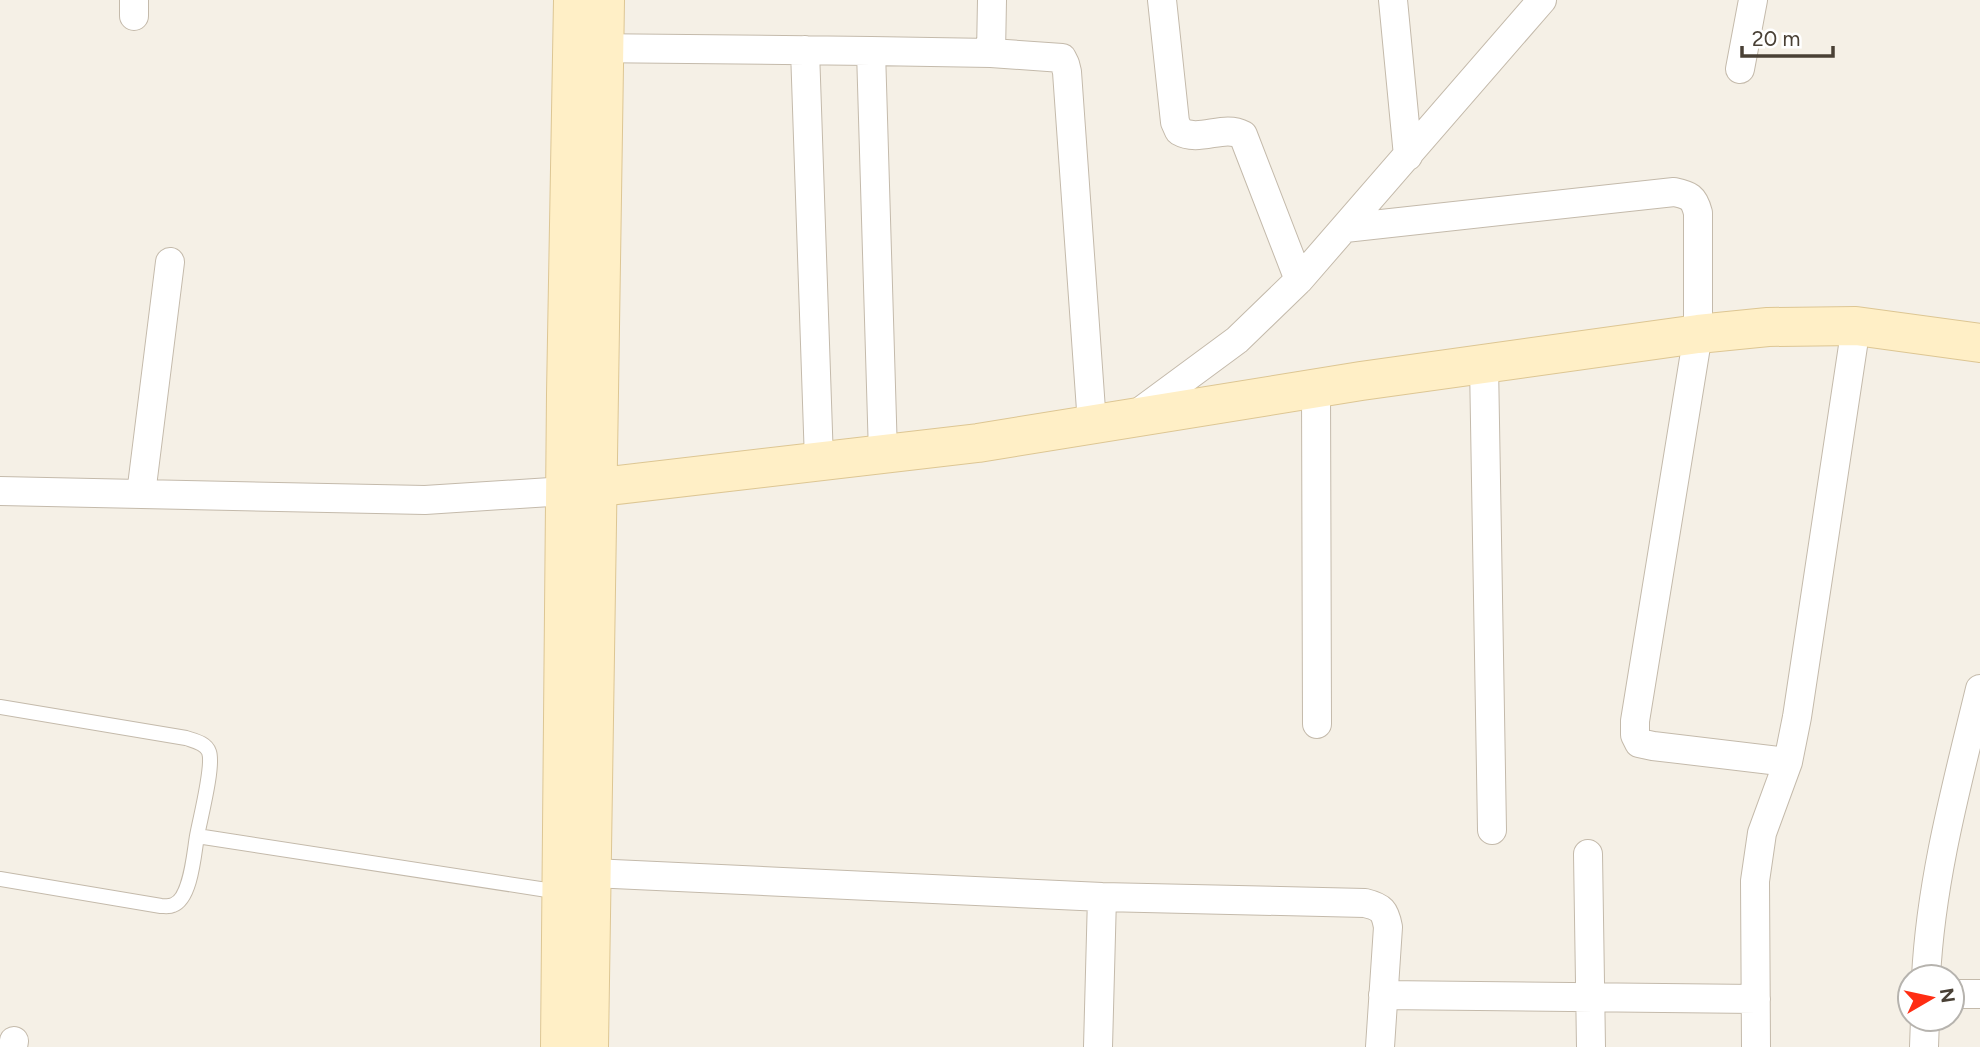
<svg xmlns="http://www.w3.org/2000/svg" width="1980" height="1047" viewBox="0 0 1980 1047" font-family="Figtree,sans-serif">
<style>
.lines{fill:none;stroke-linecap:round;stroke-linejoin:round}
.lane-casing{stroke:#c4baab;stroke-width:16}
.street-casing{stroke:#c4baab;stroke-width:30}
.secondary-casing{stroke:#ddc693;stroke-width:40}
.lane{stroke:#fff;stroke-width:14}
.street{stroke:#fff;stroke-width:28}
.secondary{stroke:#ffefc6;stroke-width:38}
</style>
<rect width="100%" height="100%" fill="#f5f0e6"/>
<g class="lines">
<g class="lane-casing">
<path id="lane" d="M0,707L186,738C195,741 206,743 209,752C214,766 200,819 197,836L560,892
M0,879L161,906C165,906 169,907 173,905C191,899 194,853 197,836"/>
</g>
<g class="street-casing">
<path id="street" d="M134,0V16
M1162,0L1175,122L1179,131C1200,143 1223,124 1243,135L1299,280
M1393,0L1408,156
M586,48L871,51L991,53L1062,58L1065,64L1067,72L1092,424
M805,50L819,461
M871,51L883,454
M991,53L992,0
M1740,69L1753,0
M1345,228L1674,192C1689,195 1694,197 1698,213V334L1635,721V735L1639,743L1653,746L1788,762
M1484,364L1492,830
M1316,388L1317,724
M1134,416L1237,340L1299,280L1542,0
M0,491L425,500L566,491
M141,494L170,262
M1588,854L1591,1047
M592,873L1102,897L1365,903C1382,907 1385,911 1388,927L1380,1047
M1926,977C1931,879 1957,784 1980,689
M1952,994H1980
M1383,995L1756,999
M13,1047L14,1041
M1098,1047L1102,897
M1756,1047L1755,881L1762,833L1788,762L1797,717L1856,326
M1924,1047L1925,1019"/>
</g>
<g class="secondary-casing">
<path id="secondary" d="M566,491L978,443L1361,381L1698,334L1768,327L1856,326L1980,343
M560,1047L566,394L573,0
M589,1047L605,0"/>
</g>
<use href="#lane" class="lane"/>
<use href="#street" class="street"/>
<use href="#secondary" class="secondary"/>
</g>
<g transform="translate(1931 998) rotate(81)"><circle r="33" fill="#ffffff" stroke="#b6b3ae" stroke-width="2"/>
<path d="M0-5L12 26L0 18L-12 26Z" fill="#ff2d13"/>
<text y="-10" font-size="19" font-weight="bold" text-anchor="middle" fill="#494035">N</text>
</g>
<path d="M1742 46v10h91v-10" fill="none" stroke="#494035" stroke-width="3.5"/>
<text x="1752" y="46" font-size="21" fill="#494035" stroke="#ffffff" stroke-width="5" paint-order="stroke">20 m</text>
</svg>
